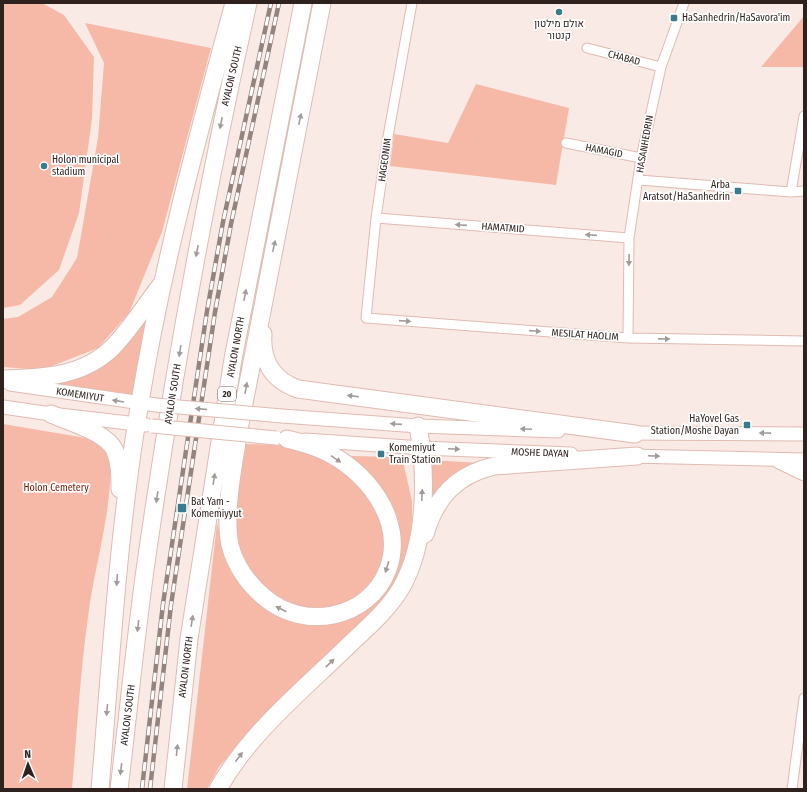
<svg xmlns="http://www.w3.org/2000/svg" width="807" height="792" viewBox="0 0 807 792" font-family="'Fira Sans Condensed',Heebo,sans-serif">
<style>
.green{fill:#f6b9a8}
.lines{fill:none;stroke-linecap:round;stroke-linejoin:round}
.minor-casing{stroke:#dfbbb1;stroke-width:11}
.secondary-casing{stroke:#dfbbb1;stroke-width:15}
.motorway-casing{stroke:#dfbbb1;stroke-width:19}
.minor{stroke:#fff;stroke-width:9}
.secondary{stroke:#fff;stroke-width:13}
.motorway{stroke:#fff;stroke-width:17}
.rail-casing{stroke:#938480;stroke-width:4.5}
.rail{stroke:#fff;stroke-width:3;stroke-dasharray:9;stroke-linecap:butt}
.secondary-bridge-casing{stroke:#dfbbb1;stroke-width:15;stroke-linecap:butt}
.secondary-bridge{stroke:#fff;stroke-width:13}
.oneway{fill:#a19c9a}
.poi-dot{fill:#397c8d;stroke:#fff;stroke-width:1.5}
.labels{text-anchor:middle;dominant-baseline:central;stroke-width:3.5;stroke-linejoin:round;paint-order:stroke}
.shield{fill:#fff;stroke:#6d6462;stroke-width:1}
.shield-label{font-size:9px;font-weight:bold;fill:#2f221e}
.poi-label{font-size:10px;fill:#2f221e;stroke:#fff;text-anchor:start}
.street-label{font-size:10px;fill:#2f221e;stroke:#fff}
.park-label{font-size:10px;fill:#751a00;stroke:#fff}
</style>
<rect width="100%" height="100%" fill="#faeae6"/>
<path class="green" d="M3,3H42L64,15L94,57L92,119L79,213L59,270L20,305L3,308Z
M804,16V67H761Z
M85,23L211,48L162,232L129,313L98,348L42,370L3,367V319L18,317L52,297L77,258L98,138L104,63Z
M476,84L569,108L556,185L390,166L394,134L448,143Z
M153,296L134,396L46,382L98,367Z
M3,424L98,440L110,452C114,507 95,562 88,617C80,674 77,732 72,789H3Z
M245,444L285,445L332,462L361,486L377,508L384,533L382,567L370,585L353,601L319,611L281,602L250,572L236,543V502Z
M351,456L402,457L412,501V544L390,595L240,742L219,767L207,789H187L217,523C225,549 233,582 255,601C265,610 282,620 295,623C320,629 360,621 377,600C383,592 386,578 389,569C395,552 402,537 398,519C391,494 368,474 351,456Z
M429,460L481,463L430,503Z"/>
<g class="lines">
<g class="minor-casing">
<path id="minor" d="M412,3L387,142L376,218L366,318L628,338L804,341
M587,48L661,67
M566,143L641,158
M639,180L791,192L804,191
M791,192L804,116
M376,218L629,238
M628,338L629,238L641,158L661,67L684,3
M792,789L804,698"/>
</g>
<g class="secondary-casing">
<path id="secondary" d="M10,384L156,405
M3,407L51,414L146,425
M282,416L418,426L558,431
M625,433L804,434
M305,440L422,448L571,454
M629,456L804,460
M779,462L804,474"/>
</g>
<g class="motorway-casing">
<path id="motorway" d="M263,334C261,361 272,380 298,389L635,434
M3,379C42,378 83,377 113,347C131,328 145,306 160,286
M51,414C69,422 107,432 115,451C120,463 120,476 120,489
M287,439C299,442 311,445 322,450C365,469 406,519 388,569C369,620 303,631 264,597C248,584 235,565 230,545C223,513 235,457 240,424L322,3
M425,534C436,497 456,475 494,466L637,456
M100,789C111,660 118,530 140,402C162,266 198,135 234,3
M119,789C128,716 135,643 145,570C172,380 206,191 248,3
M173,789L189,639L233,359L303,3
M218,789C250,732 304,689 350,644C368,627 388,610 401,588C427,543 427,475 418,426"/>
</g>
<use href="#minor" class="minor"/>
<use href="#secondary" class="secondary"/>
<use href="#motorway" class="motorway"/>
<g class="rail-casing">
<path id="rail" d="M142,789L163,604L207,311L223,222L271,3
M150,789L171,605L215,312L231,224L279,3"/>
</g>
<use href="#rail" class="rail"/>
<g class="secondary-bridge-casing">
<path id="secondary-bridge" d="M156,405L282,416
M152,426L276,438"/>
</g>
<use href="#secondary-bridge" class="secondary-bridge"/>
</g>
<defs><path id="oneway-solid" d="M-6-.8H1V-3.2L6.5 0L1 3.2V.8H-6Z"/></defs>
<g class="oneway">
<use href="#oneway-solid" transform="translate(300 119) rotate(-78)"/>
<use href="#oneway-solid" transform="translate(221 123) rotate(101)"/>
<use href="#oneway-solid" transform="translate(461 225) rotate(-176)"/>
<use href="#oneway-solid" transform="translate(591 235) rotate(-176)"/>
<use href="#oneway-solid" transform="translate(274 246) rotate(-78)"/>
<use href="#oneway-solid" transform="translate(197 251) rotate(101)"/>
<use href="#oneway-solid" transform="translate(629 260) rotate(91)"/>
<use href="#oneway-solid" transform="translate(245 295) rotate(-79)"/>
<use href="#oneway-solid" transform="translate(405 321) rotate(4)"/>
<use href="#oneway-solid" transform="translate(535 331) rotate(4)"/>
<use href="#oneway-solid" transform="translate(664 339) rotate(1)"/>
<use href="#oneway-solid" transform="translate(180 351) rotate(99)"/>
<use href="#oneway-solid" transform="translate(246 388) rotate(-80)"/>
<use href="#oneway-solid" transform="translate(353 396) rotate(-173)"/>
<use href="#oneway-solid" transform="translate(118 401) rotate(-171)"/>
<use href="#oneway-solid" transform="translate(201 409) rotate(-175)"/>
<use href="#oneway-solid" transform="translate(396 424) rotate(-176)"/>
<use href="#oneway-solid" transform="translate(526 429) rotate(-178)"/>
<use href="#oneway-solid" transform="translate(765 433) rotate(-179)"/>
<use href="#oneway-solid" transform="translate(454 449) rotate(3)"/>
<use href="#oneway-solid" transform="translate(654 456) rotate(2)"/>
<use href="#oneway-solid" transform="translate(336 459) rotate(34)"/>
<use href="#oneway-solid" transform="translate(214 479) rotate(-81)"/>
<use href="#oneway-solid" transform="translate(422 495) rotate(-88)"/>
<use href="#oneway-solid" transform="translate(157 497) rotate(99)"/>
<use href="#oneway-solid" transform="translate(387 567) rotate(107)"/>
<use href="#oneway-solid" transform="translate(117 580) rotate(94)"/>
<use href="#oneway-solid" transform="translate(281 609) rotate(-153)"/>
<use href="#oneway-solid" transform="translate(192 621) rotate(-81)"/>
<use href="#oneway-solid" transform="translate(138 626) rotate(97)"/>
<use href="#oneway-solid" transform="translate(330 663) rotate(-44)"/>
<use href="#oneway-solid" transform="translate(107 710) rotate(95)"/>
<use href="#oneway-solid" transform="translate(177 750) rotate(-84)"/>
<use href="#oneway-solid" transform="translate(239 757) rotate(-53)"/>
<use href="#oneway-solid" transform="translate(121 769) rotate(97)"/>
</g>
<g class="poi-dot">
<circle cx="559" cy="12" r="4"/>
<rect x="670" y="14" width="8" height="8" rx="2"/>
<circle cx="44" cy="166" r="4"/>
<rect x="734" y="187" width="8" height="8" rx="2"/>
<rect x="743" y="421" width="8" height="8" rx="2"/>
<rect x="377" y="450" width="8" height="8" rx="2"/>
<rect x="177" y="503" width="10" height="10" rx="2"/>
</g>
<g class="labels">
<rect class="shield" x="218" y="387" width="18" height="14" rx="3"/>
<g class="shield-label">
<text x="227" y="394">20</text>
</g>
<g class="poi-label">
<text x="682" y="18">HaSanhedrin/HaSavora'im</text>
<text x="559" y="24" text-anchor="middle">אולם מילטון<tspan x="559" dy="12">קנטור</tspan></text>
<text x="52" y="160">Holon municipal<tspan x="52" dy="12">stadium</tspan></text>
<text x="730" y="185" text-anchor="end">Arba<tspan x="730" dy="12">Aratsot/HaSanhedrin</tspan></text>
<text x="739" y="419" text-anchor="end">HaYovel Gas<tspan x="739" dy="12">Station/Moshe Dayan</tspan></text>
<text x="389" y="448">Komemiyut<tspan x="389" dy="12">Train Station</tspan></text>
<text x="191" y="502">Bat Yam -<tspan x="191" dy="12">Komemiyyut</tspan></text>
</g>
<g class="street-label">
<text transform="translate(624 58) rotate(15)">CHABAD</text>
<text transform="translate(232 76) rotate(-77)">AYALON SOUTH</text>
<text transform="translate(645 144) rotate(-80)">HASANHEDRIN</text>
<text transform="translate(604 151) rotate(11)">HAMAGID</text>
<text transform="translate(385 160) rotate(-82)">HAGEONIM</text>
<text transform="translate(503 228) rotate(4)">HAMATMID</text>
<text transform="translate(585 335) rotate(4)">MESILAT HAOLIM</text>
<text transform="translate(236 347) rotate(-80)">AYALON NORTH</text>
<text transform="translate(173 394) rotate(-81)">AYALON SOUTH</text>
<text transform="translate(80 395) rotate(9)">KOMEMIYUT</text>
<text transform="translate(540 453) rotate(2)">MOSHE DAYAN</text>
<text transform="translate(186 667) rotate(-83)">AYALON NORTH</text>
<text transform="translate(128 715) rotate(-83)">AYALON SOUTH</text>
</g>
<g class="park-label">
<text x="56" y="488">Holon Cemetery</text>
</g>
</g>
<rect width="807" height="792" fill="none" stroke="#2f221e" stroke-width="8"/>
<g transform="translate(28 764) rotate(358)" stroke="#ffffff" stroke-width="3" paint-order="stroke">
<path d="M0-3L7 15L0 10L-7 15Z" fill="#2f221e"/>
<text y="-6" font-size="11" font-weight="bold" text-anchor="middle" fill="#2f221e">N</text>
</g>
</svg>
